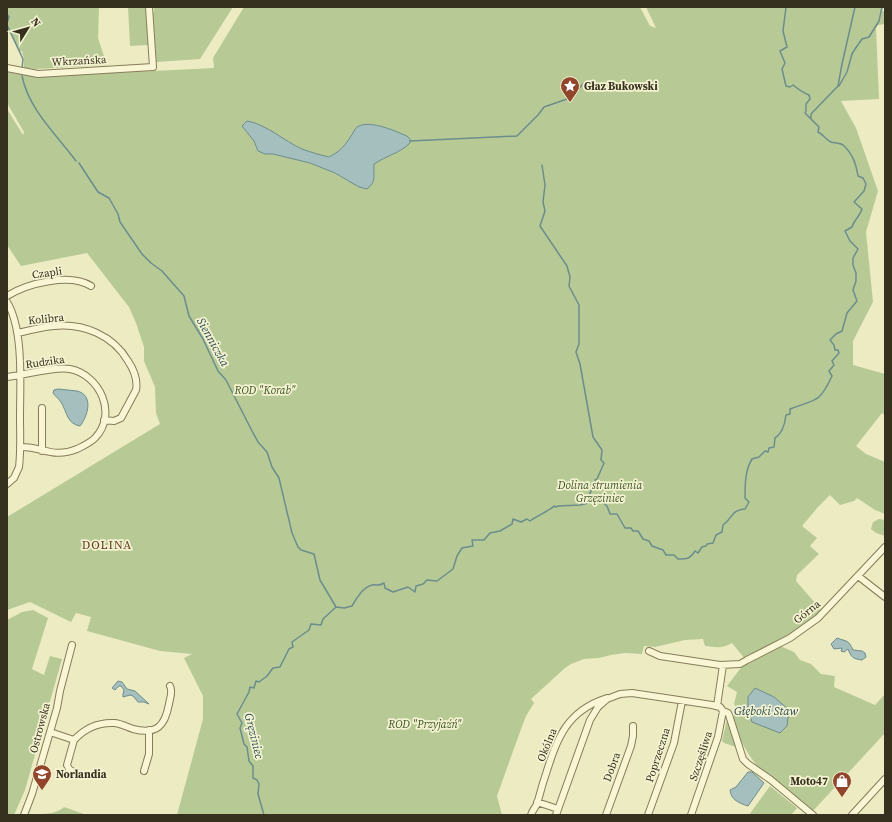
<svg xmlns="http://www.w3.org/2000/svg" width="892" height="822" viewBox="0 0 892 822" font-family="'Source Serif 4',serif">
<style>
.green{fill:#b7ca96}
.water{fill:#a4bfbe;stroke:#6c8d8d}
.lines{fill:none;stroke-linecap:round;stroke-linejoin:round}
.stream{stroke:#6c8d8d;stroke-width:1.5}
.minor-casing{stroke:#867c5a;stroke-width:8}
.minor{stroke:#f8f6d5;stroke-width:6}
.labels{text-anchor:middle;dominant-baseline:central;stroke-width:3.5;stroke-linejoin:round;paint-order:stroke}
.street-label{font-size:11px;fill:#36301e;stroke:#f4f3d1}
.poi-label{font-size:11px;font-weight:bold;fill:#36301e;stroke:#f4f3d1;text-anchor:start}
.park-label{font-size:11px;font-style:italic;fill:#3b5225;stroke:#f4f3d1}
.water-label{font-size:12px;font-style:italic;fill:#2d4e55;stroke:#f4f3d1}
.neighbourhood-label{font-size:12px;letter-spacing:1px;fill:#613d1e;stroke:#f4f3d1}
</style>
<rect width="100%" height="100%" fill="#edebc2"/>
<path class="green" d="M7,7H99L98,38L107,65L36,69L24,68V59L22,51L19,52L7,27Z
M128,7H146L148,45L130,46Z
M154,7H233L200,59L156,62L153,13L154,11Z
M244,7H640L650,26L656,28L646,7H883L882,11H885V24L878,25L876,28L879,99L841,101L856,128L878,191L866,232L873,302L853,341V365L885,374V415L882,413L856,446L866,454L885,462V514L875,510L857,498L854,501L840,505L830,495L818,507L802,526L817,538L810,546L819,554L797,575L796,581L823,612L792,634L745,659L732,643C722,649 715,647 705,646L703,639L685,640L655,647L644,646L642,654L625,653L611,655L599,658L584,659L571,664L565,668L531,699L534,703L526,716L521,729L497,796L502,815H177L203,719V696L184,658L192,654L160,651L87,631L91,617L76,613L71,622L30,602L7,610V517L160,424L156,413L155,387L144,361V347L136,323L129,307L87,253L21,266L7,245V109L23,135L24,132L7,103V69L21,73L91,74L214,68L213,58Z
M879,519L885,520V536L876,533L871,529L873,522Z
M33,610L48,618L32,669L44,675L50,656L62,659L25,790L14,815H7V620L22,612Z
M780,646L794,652L800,660L811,664L821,674L835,676L834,687L875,705L885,694V733L812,812L758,767L749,755L741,741L733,719L736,708L734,704L737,692L727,686L740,669L748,662Z
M727,720L736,747L724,743L722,741Z
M770,786L797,808L791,815H749Z
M64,807L87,815H29L30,814C42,814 55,815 64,807Z"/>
<path class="water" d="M247,121C266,124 284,141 302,149C310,152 320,155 329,157C339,152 345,146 351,136C353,134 354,130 356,128C367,118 395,131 407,136L410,139V143C400,153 386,156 374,164C373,176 377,181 367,189L359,187L335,173L310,163L273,154H265L258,151L254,141L242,126Z
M58,389C64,390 71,390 77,391C94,395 88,416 80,426C67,424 67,412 61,402C59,399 55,396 53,393L54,390Z
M837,638C847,642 848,639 853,650L862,651L865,653L866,657L862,660C853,659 851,657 848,649L844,652L841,651L842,648L834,649L831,644Z
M118,681L122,682L127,689L135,691L149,704L144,702H138L133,696L130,695L123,697V694L124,690L121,686H119L115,690L112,688Z
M755,688L774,697L789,710L787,726L780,733L752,722L748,710V697Z
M748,772H752L764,783L748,806C739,803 731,800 730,790L736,787Z"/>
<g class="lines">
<path class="stream" d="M7,14L9,17L7,23
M7,25L23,59L22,69
M22,76C29,110 56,134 76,161
M839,86L847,72L852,54L855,49L862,39L869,37L879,21L882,7
M811,118V114L838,86L842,64L855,7
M410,141L517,136L538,115L544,107L570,98L584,83
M79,163L98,192L109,198L118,214L120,222L142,254L151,263L162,271L184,296L189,316L203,339L218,371L226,380L252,431L258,442L267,452L272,467L279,478L292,533L298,547L301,550L314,554L320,580L336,607
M542,165L545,185L543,202L545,211L540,226L567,266L570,277L569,286L579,305V344L576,352L580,364L593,437L602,450L601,460L604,463L597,479L595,480L596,484C591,491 588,498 581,503
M264,815L258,794L259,784L257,780L253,778V766L249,761L247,747L244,744L240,728L242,723L237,714L249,692L250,687L254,688L256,681L259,682L267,676L273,668L280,667L289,649L293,647L292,642L309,630L311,624L321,625L323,619L336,607L344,608L352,606C357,598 362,588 372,585C377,584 377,587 384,583L385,588L393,592L408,587L415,592L416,586L423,584L427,580L437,581L453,569L457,556L462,548L473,546L472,540H484L490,533L500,531L512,524L513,519L521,522L527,519L530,521C535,517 552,509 554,506L556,507L558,506L580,505L600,500L607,506L610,514H617L625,528H631L633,531H638L643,539L649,541L652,546L663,550L666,555H674L678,559C687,559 690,559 695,551L698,553L702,547L706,546L707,544L713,543L716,535L722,532L723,525C733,518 731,510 745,509L749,502L745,498C745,485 745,470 752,459L759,457L765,451L768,452L769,448L774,447L775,438C783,433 785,424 786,415L790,414V409C816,399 819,404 832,376L829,371L834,365L832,361L839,353L838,350H835L834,345L830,340L836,334L842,331L847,313L857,301L853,290L856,281V273L853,265V258L858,249L850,241L845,231L852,227C854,220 860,216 862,209L854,202L864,191L866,184L863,178L858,176C856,164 853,154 843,145C840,143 834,143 831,142C826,140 823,134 818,132L819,127L805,113L806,111V104L810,99L809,95C804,93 798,89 793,85L790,87L786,86L782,69L785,63L780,51L787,47L783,31L786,7"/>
<g class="minor-casing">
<path id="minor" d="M7,68L38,74L153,67L149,7
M7,296C28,283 70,273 91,286
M7,302C24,330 20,385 20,417C20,434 21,451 19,467L14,478L7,484
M18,333C30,330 42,327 54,326C83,323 113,335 128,361C134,370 138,379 136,390L121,418L114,421L104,420
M7,377C25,375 55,366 70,369C100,375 118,414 95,438C90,443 83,446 77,449C52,459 42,446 20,447
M42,408V451
M858,576L885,597
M649,651L660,656L720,665L740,664L747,660L790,638L818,618L885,547
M717,706L723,665
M723,711L728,713L729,715L743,759L748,764L771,780L813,815
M50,732L74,740C85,728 99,722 115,723C122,724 127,727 133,729C157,735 165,726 169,704C170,698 173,691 170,686
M72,771L69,769L67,765L74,740
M144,771L149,754V730
M537,802L558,809
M24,815L32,794L57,708L60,691L72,645
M531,815C532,811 535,808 537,804C539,797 541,790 543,783C556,743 563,712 607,698
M556,815L590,720L598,707L607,699L620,694L632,693L712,705L720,707L723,711L718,737L691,815
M606,815L631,746L633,736V726
M648,815L674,743L682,701
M852,815L885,779"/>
</g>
<use href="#minor" class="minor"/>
</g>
<defs>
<g id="sight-pin" transform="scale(1)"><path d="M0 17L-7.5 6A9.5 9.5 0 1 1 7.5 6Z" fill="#93452b" stroke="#f4f3d1"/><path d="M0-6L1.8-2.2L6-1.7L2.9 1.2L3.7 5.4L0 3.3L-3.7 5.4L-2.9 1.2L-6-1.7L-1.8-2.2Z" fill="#fff"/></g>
<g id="school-pin" transform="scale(1)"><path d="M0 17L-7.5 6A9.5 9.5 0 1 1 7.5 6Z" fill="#93452b" stroke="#f4f3d1"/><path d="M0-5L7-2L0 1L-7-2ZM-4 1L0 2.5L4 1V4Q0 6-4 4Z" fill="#fff"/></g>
<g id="shop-pin" transform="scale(1)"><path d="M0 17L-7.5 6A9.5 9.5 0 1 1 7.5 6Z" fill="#93452b" stroke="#f4f3d1"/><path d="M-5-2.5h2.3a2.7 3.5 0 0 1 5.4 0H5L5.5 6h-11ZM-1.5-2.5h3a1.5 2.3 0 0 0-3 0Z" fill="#fff"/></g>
</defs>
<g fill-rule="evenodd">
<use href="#sight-pin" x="570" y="86"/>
<use href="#school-pin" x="42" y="774"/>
<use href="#shop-pin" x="842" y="781"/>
</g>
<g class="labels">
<g class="street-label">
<text transform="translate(79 61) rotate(-3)">Wkrzańska</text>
<text transform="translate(47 273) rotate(-8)">Czapli</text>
<text transform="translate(46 319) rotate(-6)">Kolibra</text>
<text transform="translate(45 362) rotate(-8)">Rudzika</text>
<text transform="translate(807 612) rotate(-39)">Górna</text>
<text transform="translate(40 728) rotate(-75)">Ostrowska</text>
<text transform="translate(547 745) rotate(-68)">Okólna</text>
<text transform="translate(658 755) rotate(-72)">Poprzeczna</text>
<text transform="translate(701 756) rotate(-72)">Szczęśliwa</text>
<text transform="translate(612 767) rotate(-70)">Dobra</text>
</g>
<g class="poi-label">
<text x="584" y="86">Głaz Bukowski</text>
<text x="56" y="774">Norlandia</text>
<text x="828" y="781" text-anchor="end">Moto47</text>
</g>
<g class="park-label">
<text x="265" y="390">ROD "Korab"</text>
<text x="600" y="485">Dolina strumienia<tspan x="600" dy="13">Grzęziniec</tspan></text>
<text x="425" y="724">ROD "Przyjaźń"</text>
</g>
<g class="water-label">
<text transform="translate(213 342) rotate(61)">Sienniczka</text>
<text x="766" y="711">Głęboki Staw</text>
<text transform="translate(254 736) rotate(76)">Gręziniec</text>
</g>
<g class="neighbourhood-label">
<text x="107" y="545">DOLINA</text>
</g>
</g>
<rect width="892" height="822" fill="none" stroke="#36301e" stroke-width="16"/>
<g transform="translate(28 28) rotate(53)" stroke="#f4f3d1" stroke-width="3" paint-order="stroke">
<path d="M0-3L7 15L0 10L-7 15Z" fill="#36301e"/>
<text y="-6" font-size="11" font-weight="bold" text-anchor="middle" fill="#36301e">N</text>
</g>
</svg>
